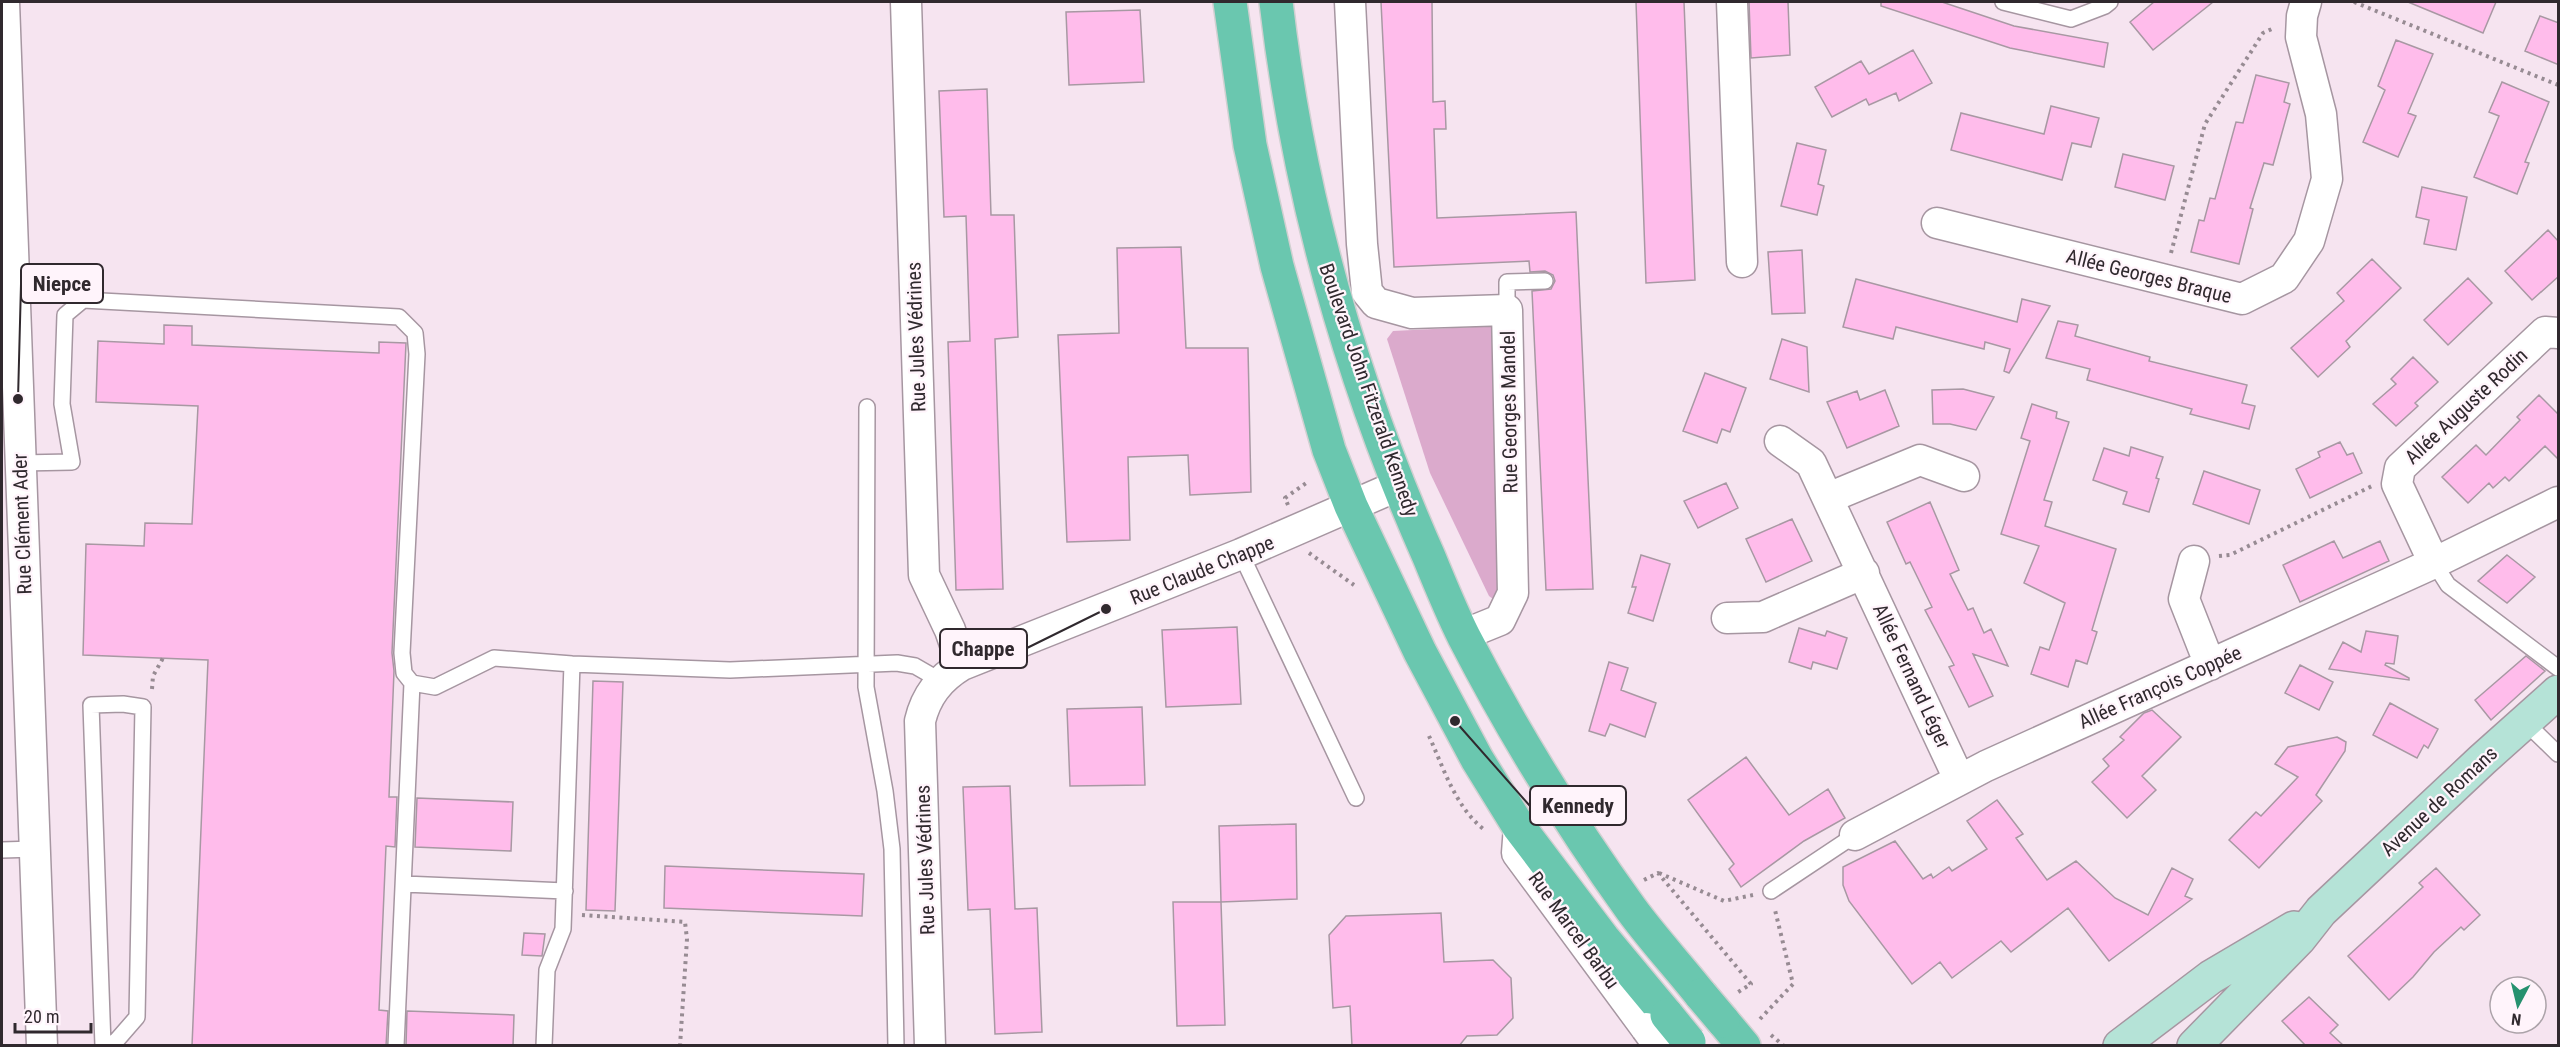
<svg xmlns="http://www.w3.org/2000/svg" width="2560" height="1047" viewBox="0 0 2560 1047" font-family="'Roboto Condensed',sans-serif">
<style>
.green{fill:#dbaacc}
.building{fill:#ffbceb;stroke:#a898a3;stroke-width:1.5}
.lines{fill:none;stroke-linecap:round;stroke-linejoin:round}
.service-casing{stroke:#a696a1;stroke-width:18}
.minor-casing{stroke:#a696a1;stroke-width:33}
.secondary-casing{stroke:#a696a1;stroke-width:36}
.primary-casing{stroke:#d1d0d1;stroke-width:36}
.path{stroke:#978b93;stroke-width:4;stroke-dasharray:3 4.5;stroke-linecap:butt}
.service{stroke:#fff;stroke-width:15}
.minor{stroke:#fff;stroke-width:30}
.secondary{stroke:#b5e3d7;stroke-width:33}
.primary{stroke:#6ac7af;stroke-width:33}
.minor-bridge-casing{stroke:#a696a1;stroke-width:33;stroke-linecap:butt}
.primary-bridge-casing{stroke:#d1d0d1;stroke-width:36;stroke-linecap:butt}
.minor-bridge{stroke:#fff;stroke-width:30}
.primary-bridge{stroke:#6ac7af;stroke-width:33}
.labels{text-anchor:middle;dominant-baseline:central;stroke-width:4.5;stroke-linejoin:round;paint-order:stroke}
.street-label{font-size:20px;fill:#30292e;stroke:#fff4fb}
.leader{fill:none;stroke:#30292e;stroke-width:2}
.callout-dot{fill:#30292e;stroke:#fff4fb;stroke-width:2}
.callout{fill:#fff4fb;stroke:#30292e;stroke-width:2}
.callout-label{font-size:21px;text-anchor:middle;font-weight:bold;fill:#30292e}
</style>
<rect width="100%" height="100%" fill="#f6e4f0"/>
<path class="green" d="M1493,326L1502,595L1493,599L1489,596L1430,473L1387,339L1393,331Z"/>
<path class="building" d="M1381,2H1432L1433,102L1445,101L1446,129H1434L1437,218L1576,212L1593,589L1546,590L1532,291L1551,289L1555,281L1553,275L1545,271L1530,272L1529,261L1394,267Z
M1636,2H1684L1695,280L1646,283Z
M1749,2H1788L1790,55L1751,58Z
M1881,2H1942L2014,26L2108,43L2104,67L2010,48L1881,6Z
M2154,2H2213L2153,50L2130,22Z
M2408,2H2496L2483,33Z
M1140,10L1144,82L1069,85L1066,12Z
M2540,16L2559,23V65L2525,51Z
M2396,40L2433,54L2408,113L2416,116L2398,157L2363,142L2385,90L2378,86Z
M1913,50L1932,83L1899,101L1896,93L1869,105L1866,99L1832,117L1815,87L1861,61L1869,74Z
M2256,75L2289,83L2284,102L2290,104L2273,165L2264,163L2250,208L2253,209L2239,264L2191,252L2199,220L2204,221L2210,198L2215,199L2236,122L2243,123Z
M2502,82L2549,102L2525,162L2529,163L2517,194L2474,177L2499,116L2489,112Z
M987,89L991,215H1014L1018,337L995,339L1003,589L956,590L948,342L970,341L966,216L944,217L939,91Z
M2051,106L2099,118L2091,147L2072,143L2062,180L1951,150L1961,113L2044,134Z
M1797,143L1826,150L1818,184L1824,186L1817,215L1781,206Z
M2123,154L2174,166L2165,200L2115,187Z
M2422,187L2467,197L2456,250L2424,244L2429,220L2416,217Z
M2548,230L2559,242V276L2532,300L2505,271Z
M1181,247L1186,348H1248L1251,492L1190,495L1188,455L1128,457L1130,540L1067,542L1058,335L1119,333L1117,248Z
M1802,250L1805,313L1772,314L1768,252Z
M2372,259L2401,288L2346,341L2350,347L2318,377L2291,348L2344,301L2337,293Z
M2468,278L2492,303L2448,345L2424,320Z
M1856,279L2017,322L2022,299L2050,306L2009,373L2004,371L2010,349L1985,342L1984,349L1896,327L1893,339L1843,327Z
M2058,321L2078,325L2075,336L2150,357L2149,361L2247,385L2242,403L2255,406L2249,429L2190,414L2192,409L2087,380L2090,369L2046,358Z
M164,325L192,326V345L379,353V342L406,343L392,653L394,671L389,797H397L395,847L386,846L379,1010L388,1011L386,1046H192L208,660L83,655L86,544L144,546L145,523L192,524L198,406L96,402L98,341L164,344Z
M1782,339L1807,347L1809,392L1770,379Z
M2413,357L2438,382L2415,403L2418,406L2396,426L2373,404L2396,384L2391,379Z
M1705,373L1746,388L1730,432L1722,429L1717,443L1683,431Z
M1963,389L1994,397L1976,430L1950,424H1933L1932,390Z
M1885,390L1899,426L1847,448L1827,402L1857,391L1860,400Z
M2539,395L2559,415V460L2545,446L2509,481L2505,477L2493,488L2489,483L2468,503L2442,477L2476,445L2486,455L2520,420L2517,417Z
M2032,404L2057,412L2056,418L2069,422L2044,500L2052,502L2045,526L2116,549L2092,630L2097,632L2087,664L2076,660L2068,687L2031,674L2040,647L2049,650L2065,603L2024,583L2039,546L2001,534L2030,441L2021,438Z
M2340,442L2347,455L2353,453L2362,473L2310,498L2296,469L2320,457L2318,452Z
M2131,447L2163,457L2156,478L2159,479L2149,512L2123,504L2127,492L2093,480L2104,448L2129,456Z
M2204,471L2260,490L2249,524L2193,504Z
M1726,483L1738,508L1698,528L1684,501Z
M1930,502L1959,570L1950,574L1968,610L1973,608L1984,633L1991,629L2008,666L1973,654L1993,696L1969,707L1949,667L1954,665L1925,610L1932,607L1910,562L1906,564L1887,522Z
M1792,519L1812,561L1766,582L1746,539Z
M2334,541L2343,558L2380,541L2389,561L2300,602L2283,565Z
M1641,555L1670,564L1653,621L1628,613L1636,587H1632Z
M2507,555L2535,577L2507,603L2478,581Z
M1237,627L1241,704L1166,707L1162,630Z
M1799,628L1825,636L1827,631L1847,638L1837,669L1813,662L1811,669L1789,662Z
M2366,631L2398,636L2394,664L2386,663L2385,665L2409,678V680L2329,669L2343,642L2361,652Z
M2526,656L2545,671L2491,720L2475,700Z
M1609,662L1628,668L1621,690L1656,703L1645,737L1610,724L1605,736L1589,731Z
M2300,665L2333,682L2319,710L2285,693Z
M593,681L623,682L615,911L586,910Z
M2390,703L2438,729L2428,748L2424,745L2417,758L2373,735Z
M1142,707L1145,785L1070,786L1067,709Z
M2152,710L2181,737L2142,776L2156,790L2127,818L2092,782L2109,766L2103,759L2124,740L2120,737L2144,713Z
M2337,737L2346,742L2345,751L2316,795L2322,801L2259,868L2229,840L2256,812L2261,816L2298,777L2275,764L2288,747Z
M1746,757L1789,815L1828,789L1845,818L1804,841L1741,887L1729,869L1734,864L1688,800Z
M1010,786L1015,909L1037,908L1042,1032L995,1034L990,909L968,910L963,787Z
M417,798L513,802L511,851L415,847Z
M1997,800L2023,834L2016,838L2047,880L2076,861L2115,898L2148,915L2172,868L2193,879L2185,896L2192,899L2109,961L2068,908L2011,952L2001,941L1952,978L1940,962L1912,984L1849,901L1843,885V867L1895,841L1923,879L1931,874L1933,878L1949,867L1952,871L1987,849L1967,821Z
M1296,824L1297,899L1221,902L1219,826Z
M665,866L864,874L862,916L664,908Z
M2436,868L2480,915L2464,930L2461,927L2434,952L2413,977L2389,1000L2348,956L2423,887L2419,883Z
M1173,902H1221L1225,1025L1177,1026Z
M1441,913L1444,962L1493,960L1511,978L1513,1018L1497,1035L1467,1036L1459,1046H1352L1350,1006L1333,1008L1329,935L1346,916Z
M524,933L545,934L542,956L522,955Z
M2309,997L2338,1025L2330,1033L2344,1046H2306L2282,1021Z
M407,1011L514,1015L513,1046H406Z"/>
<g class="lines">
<g class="service-casing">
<path id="service" d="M2003,2L2071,19L2105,6L2110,2
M1507,310V282L1545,281
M867,407L866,687L885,791L892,849L896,1046
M20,463L72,462L62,404L65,315L83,300L399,317L415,333L417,354L402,653L404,673L412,683L435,687L494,658L572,664L730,670L897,663L915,666L941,681
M1241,554L1356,798
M2434,563L2448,585L2558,668
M2525,722L2558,754
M2,850L35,849
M404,884L565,891
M1771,891L1855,835
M103,1046L91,705L123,704L143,707L137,1017L117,1040L109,1046
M396,1046L412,683
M544,1046L547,970L563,929L572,664"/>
</g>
<g class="minor-casing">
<path id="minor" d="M4,2L42,1046
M906,2L924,575L950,630L962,665
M1350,2L1362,244L1367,292L1376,303L1412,313L1507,310L1513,593L1500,620L1463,635
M1732,2L1742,262
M1937,223L2242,299L2284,278L2309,241L2327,179L2321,114L2301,37L2302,16L2306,2
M1780,441L1811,463L1959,779
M1828,498L1920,460L1964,476
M2194,561L2184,599L2210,665
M2434,563L2397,484L2400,468L2545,332L2558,333
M1727,618L1763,617L1864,573
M1519,827L1517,853L1646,1028
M1855,835L1986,766L2434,563L2558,502
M930,1046L920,721C926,696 939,679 962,665L1241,554L1397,486"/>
</g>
<g class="secondary-casing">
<path id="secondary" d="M2120,1046L2211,977L2294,928
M2194,1046L2299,939L2321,911L2482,760L2558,692"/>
</g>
<g class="primary-casing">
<path id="primary" d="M1230,2L1250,145L1277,266L1329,450L1351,506L1420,652L1477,759L1519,827L1603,938L1667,1015
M1276,2C1298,192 1351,381 1429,557C1440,584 1451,611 1464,637C1513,732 1569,823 1631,909C1653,939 1678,966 1701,995
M1723,1021L1744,1046"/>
</g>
<path class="path" d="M2354,2L2558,85
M2171,253L2205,124L2263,33L2274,28
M1288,505L1285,498L1309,481
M1309,553L1354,585
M2219,556L2230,555L2372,486
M152,689L153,676L163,658
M1429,736C1444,769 1456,809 1486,831
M1659,873L1724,901L1753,895
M1644,880L1658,873L1751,984L1735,994
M582,915L685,922L687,939L680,1046
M1760,1019L1793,984L1775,910
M1771,1035L1784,1046"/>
<use href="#service" class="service"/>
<use href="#minor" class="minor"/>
<use href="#secondary" class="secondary"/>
<use href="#primary" class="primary"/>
<g class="minor-bridge-casing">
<path id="minor-bridge" d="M1646,1028L1659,1046"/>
</g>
<g class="primary-bridge-casing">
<path id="primary-bridge" d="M1701,995L1723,1021
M1667,1015L1689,1042"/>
</g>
<use href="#minor-bridge" class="minor-bridge"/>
<use href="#primary-bridge" class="primary-bridge"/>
</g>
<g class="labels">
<g class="street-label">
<text transform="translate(2149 276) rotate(14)">Allée Georges Braque</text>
<text transform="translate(916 337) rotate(-92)">Rue Jules Védrines</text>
<text transform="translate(1369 390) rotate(71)">Boulevard John Fitzerald Kennedy</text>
<text transform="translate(2466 406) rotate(-43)">Allée Auguste Rodin</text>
<text transform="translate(1509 412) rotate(-91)">Rue Georges Mandel</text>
<text transform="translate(22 524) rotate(-92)">Rue Clément Ader</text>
<text transform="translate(1202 570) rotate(-22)">Rue Claude Chappe</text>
<text transform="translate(1912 676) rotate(65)">Allée Fernand Léger</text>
<text transform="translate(2160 687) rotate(-24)">Allée François Coppée</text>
<text transform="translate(2439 801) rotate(-43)">Avenue de Romans</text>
<text transform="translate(925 860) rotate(-92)">Rue Jules Védrines</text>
<text transform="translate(1574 930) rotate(54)">Rue Marcel Barbu</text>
</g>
</g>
<path class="leader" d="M18 399L21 284M1106 609L1027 648M1455 721L1530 806"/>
<g class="callout-dot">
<circle cx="18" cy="399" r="6"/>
<circle cx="1106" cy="609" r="6"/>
<circle cx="1455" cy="721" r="6"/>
</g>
<g class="callout">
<rect x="21" y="264" width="82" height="39" rx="6"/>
<rect x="940" y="629" width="87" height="39" rx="6"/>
<rect x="1530" y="786" width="96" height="39" rx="6"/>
</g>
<g class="callout-label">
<text x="62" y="291">Niepce</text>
<text x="983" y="656">Chappe</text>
<text x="1578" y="813">Kennedy</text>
</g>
<rect width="2560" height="1047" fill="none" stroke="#30292e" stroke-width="6"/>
<g transform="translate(2518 1005) rotate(187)"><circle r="28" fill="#fff4fb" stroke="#aca3a9" stroke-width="1.5"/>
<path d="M0-4.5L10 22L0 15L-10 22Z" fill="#26916f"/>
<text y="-9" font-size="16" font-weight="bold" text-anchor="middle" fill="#30292e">N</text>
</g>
<path d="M15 1023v9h76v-9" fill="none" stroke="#30292e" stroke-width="3"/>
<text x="24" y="1023" font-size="18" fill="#30292e" stroke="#fff4fb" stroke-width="4.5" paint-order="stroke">20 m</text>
</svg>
